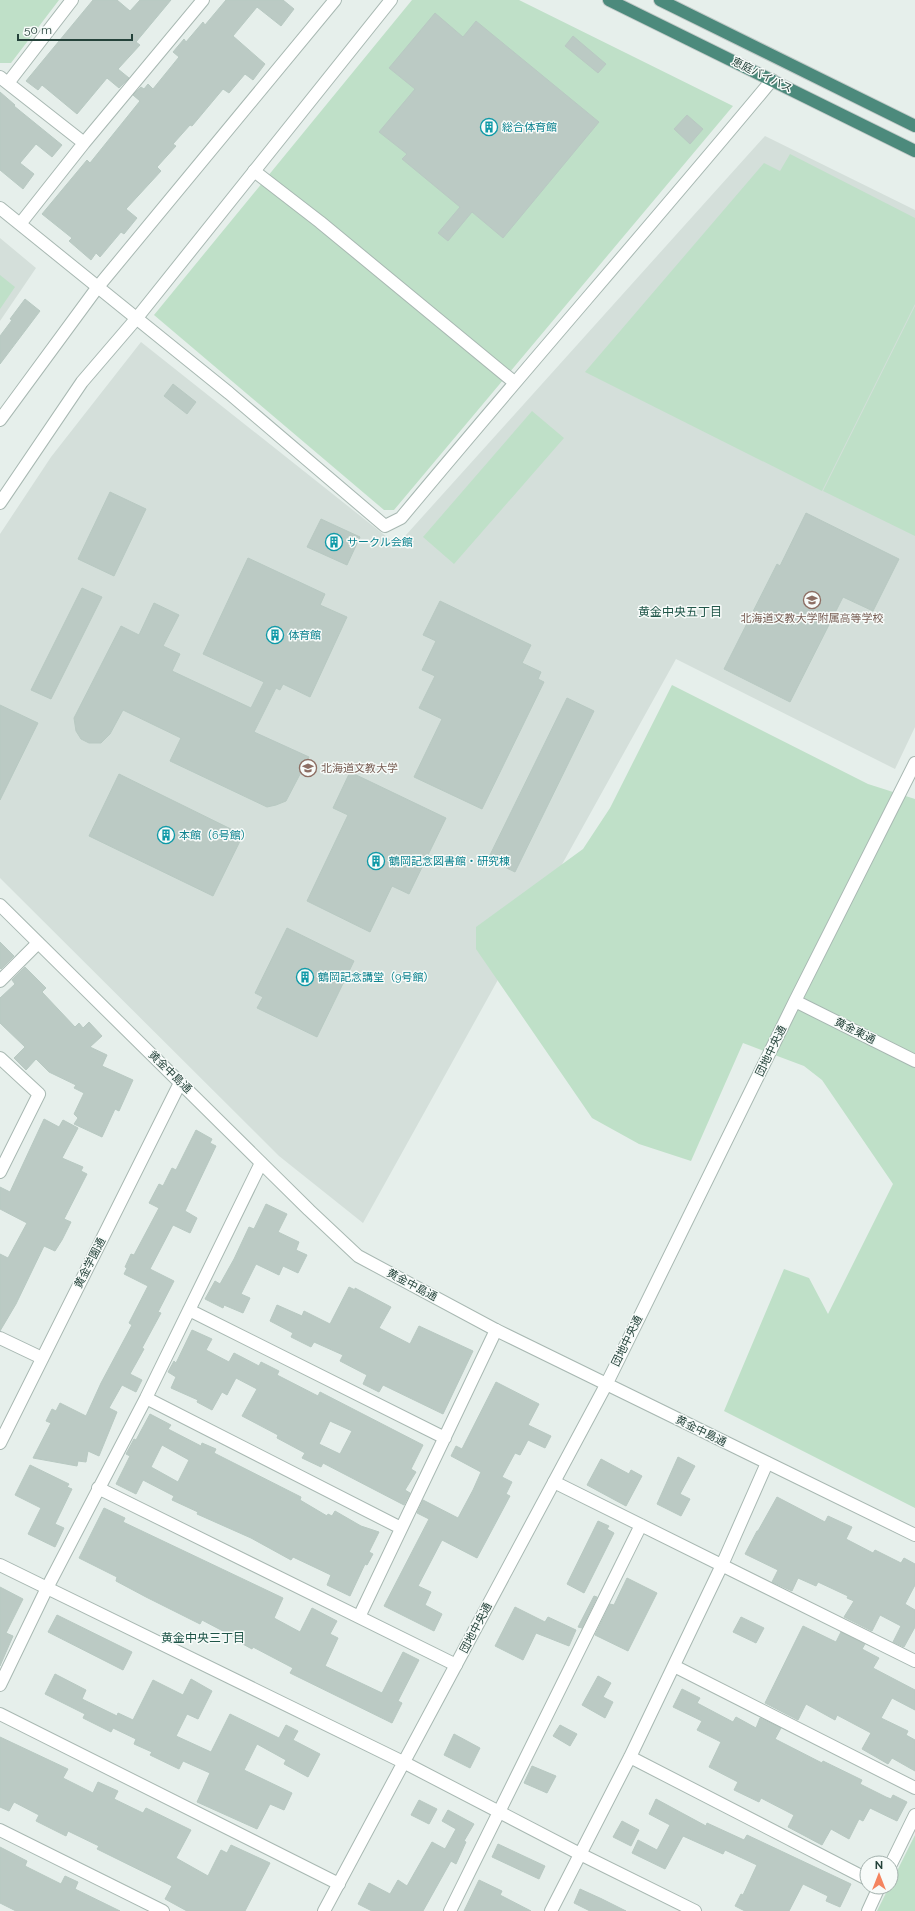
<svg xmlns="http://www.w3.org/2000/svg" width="915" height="1911" viewBox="0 0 915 1911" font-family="Raleway,'Noto Sans JP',sans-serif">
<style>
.built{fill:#d4dfda}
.green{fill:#bfe0c8}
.building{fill:#bbcac4;stroke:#b8c9c2;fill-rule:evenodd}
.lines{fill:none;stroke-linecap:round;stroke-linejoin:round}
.minor-casing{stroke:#a8b8b2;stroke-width:14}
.tertiary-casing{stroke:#a8b8b2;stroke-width:14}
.trunk-casing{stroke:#c2cac8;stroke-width:14}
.minor{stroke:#fff;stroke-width:12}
.tertiary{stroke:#fff;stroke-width:12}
.trunk{stroke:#4c8a7c;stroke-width:12}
.labels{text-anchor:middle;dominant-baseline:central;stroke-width:3;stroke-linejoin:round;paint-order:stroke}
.street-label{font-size:11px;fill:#24423a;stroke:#f7fbf9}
.culture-label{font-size:11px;fill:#0d838f;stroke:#f7fbf9;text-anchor:start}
.education-label{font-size:11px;fill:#785e54;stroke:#f7fbf9}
.neighbourhood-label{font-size:12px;fill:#1f5548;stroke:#f7fbf9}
</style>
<rect width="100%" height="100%" fill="#e6efeb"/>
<path class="built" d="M765,136L915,210V727L895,769L676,659L363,1223L279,1156L0,878V534L51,457L141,342L397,545Z
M0,238L36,268L0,321Z"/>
<path class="green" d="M0,0H59L11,63H0Z
M412,0H519L733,106L394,510H384L154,315Z
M790,154L915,218V304L822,491L585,372L764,163L780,171Z
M0,275L15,287L0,309Z
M915,306V536L823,491Z
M532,411L564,438L454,564L423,537Z
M672,685L868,784L915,799V1508L724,1411L784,1269L809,1278L828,1314L893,1184L822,1080L804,1066L743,1043L691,1161L639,1144L592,1118L476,949V927L583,849L610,808Z
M915,1835V1911H877L889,1887H891V1883Z"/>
<path class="building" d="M93,0H117L130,11L140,0H171L136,42L140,45L118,69L129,78L119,88L107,78L77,114L42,85L38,90L26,81Z
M226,0H283L294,9L281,26L257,7L233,36L265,64L253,80L245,74L229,93L223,89L192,126L190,125L173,144L176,146L157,167L161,171L126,209L137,218L124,234L121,232L100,257L96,253L91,260L69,241L72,238L42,214L87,160L90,163L140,101L133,95L141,87L144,89L148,84L153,89L179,57L173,52L184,39L186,42L203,22L205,25Z
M435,13L463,37L476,21L599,122L503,238L472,212L448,241L438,233L460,207L402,159L407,154L379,132L415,89L389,68Z
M573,36L606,64L598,73L565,46Z
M0,92L15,105L14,106L62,145L52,157L36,144L20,163L34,174L23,189L0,170Z
M687,115L703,129L690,144L674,129Z
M25,299L40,311L0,364V336L12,320L10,319Z
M173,384L196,402L187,414L164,396Z
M110,492L146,509L114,576L78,559Z
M806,513L899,559L873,611L843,597L790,702L724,669L777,564L780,566Z
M321,519L360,537L347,565L307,547Z
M248,558L325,594L320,605L347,617L310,697L283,684L280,690L276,688L254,732L309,757L286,801L276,805L267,807L170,761L181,738L123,710L110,734L101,743H89L81,739L76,731L74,718L121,626L139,635L154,603L179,615L163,646L180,654L172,671L251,708L264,682L203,654Z
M82,588L102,597L51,699L31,690Z
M440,601L531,645L522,663L541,672L538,679L544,682L482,809L414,777L442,719L419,708L435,676L422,670L436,641L423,635Z
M567,698L594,711L515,872L488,859Z
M0,705L38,723L0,800Z
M350,772L446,818L409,894L392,886L370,932L307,901L348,815L333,808Z
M119,774L243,835L213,896L89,836Z
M287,928L354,961L317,1037L257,1008L263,997L255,993Z
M0,942L14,956L1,969L0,968Z
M25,967L46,988L42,992L75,1027L79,1023L83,1028L89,1022L102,1036L90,1047L107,1055L102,1066L133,1080L119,1111L115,1109L102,1137L74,1124L78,1118L74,1114L84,1093L74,1088L76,1085L49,1072L36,1059L26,1070L14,1058L25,1047L0,1023V998L15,984L12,980Z
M44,1119L59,1127L63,1120L78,1128L62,1158L83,1167L81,1171L87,1174L64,1219L71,1222L62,1240L55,1251L44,1246L16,1304L0,1331V1254L8,1258L27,1223L0,1209V1187L10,1192Z
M196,1130L212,1139L210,1143L216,1146L185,1211L197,1218L190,1233L173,1225L150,1269L174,1281L158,1312L161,1313L142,1348L144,1349L130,1374L142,1380L136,1392L122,1385L109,1408L117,1412L99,1456L88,1451L86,1462L78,1461L77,1466L33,1458L51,1423L46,1421L52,1409L56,1411L60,1403L86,1416L101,1383L132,1325L129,1323L148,1286L124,1274L127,1268L125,1267L131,1254L134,1255L159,1208L149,1203L159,1184L163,1186L172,1168L176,1170Z
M266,1204L287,1214L278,1232L299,1242L296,1250L307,1255L298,1273L283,1266L279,1275L256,1264L241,1294L250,1298L243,1313L224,1305L223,1308L205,1299L215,1281L220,1284L234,1259L249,1227L254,1229Z
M349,1287L355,1290V1288L391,1307L379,1328L410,1344L419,1326L473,1351L443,1414L383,1385L379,1392L363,1384L367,1375L340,1361L343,1355L314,1342L311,1347L291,1337L293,1333L270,1321L277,1305L302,1316L304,1311L330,1324Z
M192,1330L212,1339L206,1350L229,1362L234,1353L259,1366L261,1362L279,1371L277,1375L318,1396L320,1392L423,1445L411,1469L416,1472L405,1490L410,1493L404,1505L323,1463L321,1467L302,1458L305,1453L277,1438L278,1435L242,1416L257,1389L236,1378L227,1395L222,1392L212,1410L197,1402L198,1400L171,1388L176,1377L168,1372L174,1361L176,1363ZM330,1421L352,1431L340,1454L319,1444Z
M496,1382L539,1404L528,1425L551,1436L545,1448L528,1440L520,1455L515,1453L502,1477L512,1482L506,1494L510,1496L477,1558L442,1540L418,1586L431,1592L425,1605L442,1614L434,1631L384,1606L429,1519L417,1513L423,1500L458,1518L473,1490L481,1472L451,1456L456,1446L462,1449Z
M150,1414L171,1425L168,1429L201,1446L202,1443L216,1449L214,1453L301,1497L300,1500L327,1516L328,1514L332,1516L335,1511L361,1526L379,1532L369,1552L373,1554L367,1565L365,1564L350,1596L327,1585L331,1575L293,1557L291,1560L251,1538L197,1514L198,1512L172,1500L174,1496L143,1480L136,1494L116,1484L130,1456L126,1454L134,1439L136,1440ZM162,1445L189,1460L178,1482L151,1467Z
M678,1457L695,1466L680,1494L690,1499L681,1516L657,1504Z
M601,1459L629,1474L631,1470L642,1476L626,1506L587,1485Z
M30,1465L69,1484L67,1487L72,1489L55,1524L64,1528L55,1547L28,1534L41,1508L15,1495Z
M777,1497L825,1522L828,1516L852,1527L846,1539L873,1553L875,1550L901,1563L904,1558L915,1564V1585L905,1604L915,1610V1627L904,1647L893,1642L901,1626L880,1615L872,1631L844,1617L854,1601L847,1598L848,1596L818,1582L816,1586L798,1578L792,1591L772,1582L778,1570L745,1554L757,1531H758Z
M104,1508L125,1518L123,1522L283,1598L274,1618L300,1632L312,1608L337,1621L330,1634L338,1638L325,1666L382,1693L403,1652L419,1660L398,1701L402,1703L392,1723L290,1673L293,1668L253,1647L252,1649L241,1643L242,1641L202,1620L200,1624L146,1597L116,1581L117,1577L79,1558Z
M598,1521L609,1526L607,1529L614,1533L584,1593L567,1584Z
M627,1578L657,1593L628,1651L595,1635L610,1604L614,1605Z
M0,1587L23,1599L6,1633L13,1636L0,1666Z
M594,1596L597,1597L582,1628L578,1627Z
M515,1607L545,1622L548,1617L576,1630L569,1646L536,1633L523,1660L495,1646Z
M57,1615L132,1652L123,1670L48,1632Z
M741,1617L764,1628L756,1643L733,1632Z
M803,1626L836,1642L841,1632L865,1644L862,1649L879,1658L873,1668L915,1690V1710L892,1698L881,1718L908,1731L906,1735L915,1740V1771L892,1758L888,1764L862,1749L871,1733L837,1715L835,1720L806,1704L798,1720L765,1703Z
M55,1674L86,1690L82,1699L117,1716L118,1713L133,1720L153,1680L183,1695L191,1679L212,1691L198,1719L187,1714L176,1736L211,1752L230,1714L279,1738L286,1725L298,1731L293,1740L320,1754L308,1777L284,1764L286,1760L257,1744L244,1770L292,1793L284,1810L270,1804L257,1829L197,1802L210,1773L183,1761L179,1769L150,1755L152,1752L134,1744L136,1739L113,1728L111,1732L83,1718L85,1714L45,1694Z
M598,1676L611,1683L603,1697L613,1702L605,1718L582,1705Z
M682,1689L700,1698L697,1703L733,1722L736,1717L756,1728L760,1718L781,1728L775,1739L822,1763L823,1761L862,1780L860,1784L886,1797L891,1799L893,1795L907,1802L897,1821L870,1808L863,1821L859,1819L849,1839L831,1829L822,1845L788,1827L794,1815L761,1798L759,1802L734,1790L738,1782L709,1767L721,1742L697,1730L702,1721L673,1707Z
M560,1725L577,1734L570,1746L553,1736Z
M454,1734L480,1748L470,1768L444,1755Z
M0,1737L68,1769L63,1778L93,1793L98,1782L118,1791L114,1799L143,1813L146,1808L191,1830L176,1858L208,1876L221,1850L227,1853L231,1845L270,1863L245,1911H187L165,1899L172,1886L97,1849L99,1846L68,1831L66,1836L36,1821L39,1815L14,1802L9,1811L0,1807Z
M532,1766L556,1776L547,1793L524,1783Z
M656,1799L706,1826L707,1823L744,1840L747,1835L851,1884L840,1907L826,1901L828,1896L803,1884L789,1911H745L735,1906L741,1894L743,1895L757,1865L725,1850L723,1854L683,1836L665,1869L632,1853L638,1840L657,1850L670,1825L649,1814Z
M419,1800L437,1809L429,1824L411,1815Z
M448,1810L474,1824L464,1841L466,1842L456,1864L451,1861L423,1911H372L358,1904L369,1883L390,1894L398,1880L407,1886L432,1842L445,1849L456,1829L442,1821Z
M622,1821L639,1830L631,1846L613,1837Z
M498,1844L545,1866L539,1879L492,1857Z
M0,1847L27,1861L25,1866L61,1884L65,1876L78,1882L75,1889L120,1911H16L0,1903Z
M479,1880L502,1891L500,1895L531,1911H464Z
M580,1889L602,1899L626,1911H590L574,1903Z"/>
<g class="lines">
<g class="minor-casing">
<path id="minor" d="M0,77L84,143
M8,83L72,0
M254,171L320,222L514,382
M0,208L229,393L385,526L401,518C523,371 650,227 772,80
M20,224L84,143L203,0
M0,420L97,288L335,0
M0,981L38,943
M0,1058L39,1094L0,1172
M189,1310L445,1438
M0,1338L42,1358
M146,1398L401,1528
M554,1482L915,1661
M98,1488L456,1665
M359,1617L496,1330
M674,1666L915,1788
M0,1685L47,1588L146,1398L261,1163
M0,1714L339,1884
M630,1757L867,1879
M0,1830L163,1911
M891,1864L915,1815
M450,1911L641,1525
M551,1911L630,1757L722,1565L767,1463
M868,1911L879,1887"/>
</g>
<g class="tertiary-casing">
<path id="tertiary" d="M0,503L82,382L136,319L391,0
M0,905L309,1210L358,1256L496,1330L915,1535
M795,1001L915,1061
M0,1443L180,1083
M0,1565L405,1763L580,1854L695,1911
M324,1911L606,1385L795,1001L915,763"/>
</g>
<g class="trunk-casing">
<path id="trunk" d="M609,0L915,151
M660,0L915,126"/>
</g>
<use href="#minor" class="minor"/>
<use href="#tertiary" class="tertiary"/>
<use href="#trunk" class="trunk"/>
</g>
<defs>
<g id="building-ring" transform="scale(0.9)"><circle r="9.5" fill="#f7fbf9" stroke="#0f9aa8" stroke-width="1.5"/><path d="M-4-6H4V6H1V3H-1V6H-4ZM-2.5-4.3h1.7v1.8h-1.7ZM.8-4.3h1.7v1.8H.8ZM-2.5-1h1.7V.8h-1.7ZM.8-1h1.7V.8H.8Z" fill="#0f9aa8"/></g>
<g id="school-ring" transform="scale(0.9)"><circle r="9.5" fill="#f7fbf9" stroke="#8d6e63" stroke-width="1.5"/><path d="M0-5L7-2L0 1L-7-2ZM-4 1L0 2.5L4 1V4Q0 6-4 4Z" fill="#8d6e63"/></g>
<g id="university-ring" transform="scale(0.9)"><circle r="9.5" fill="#f7fbf9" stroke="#8d6e63" stroke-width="1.5"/><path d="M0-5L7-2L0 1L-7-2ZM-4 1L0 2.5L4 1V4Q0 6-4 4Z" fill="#8d6e63"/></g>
</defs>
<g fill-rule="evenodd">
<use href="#building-ring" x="489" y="127"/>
<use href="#building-ring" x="334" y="542"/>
<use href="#school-ring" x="812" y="600"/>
<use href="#building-ring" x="275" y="635"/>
<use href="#university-ring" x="308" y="768"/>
<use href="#building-ring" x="166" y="835"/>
<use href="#building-ring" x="376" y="861"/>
<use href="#building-ring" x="305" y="977"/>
</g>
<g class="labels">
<g class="street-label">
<text transform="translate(762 75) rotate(26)">恵庭バイパス</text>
<text transform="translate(855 1031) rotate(27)">黄金東通</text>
<text transform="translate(771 1051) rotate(-64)">団地中央通</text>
<text transform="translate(170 1072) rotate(44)">黄金中島通</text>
<text transform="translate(90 1263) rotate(-63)">黄金学園通</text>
<text transform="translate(412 1285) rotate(28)">黄金中島通</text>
<text transform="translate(627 1341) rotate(-64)">団地中央通</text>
<text transform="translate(701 1431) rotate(26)">黄金中島通</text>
<text transform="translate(476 1628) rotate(-62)">団地中央通</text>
</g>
<g class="culture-label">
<text x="502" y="127">総合体育館</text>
<text x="347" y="542">サークル会館</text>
<text x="288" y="635">体育館</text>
<text x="179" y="835">本館（6号館）</text>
<text x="389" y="861">鶴岡記念図書館・研究棟</text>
<text x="318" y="977">鶴岡記念講堂（9号館）</text>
</g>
<g class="education-label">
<text x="812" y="618">北海道文教大学附属高等学校</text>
<text x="321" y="768" text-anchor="start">北海道文教大学</text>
</g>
<g class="neighbourhood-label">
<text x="680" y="612">黄金中央五丁目</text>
<text x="203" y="1638">黄金中央三丁目</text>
</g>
</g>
<g transform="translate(879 1875)"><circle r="19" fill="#f7fbf9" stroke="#a3b1ad"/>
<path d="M0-3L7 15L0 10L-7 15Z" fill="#f4845f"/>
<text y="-6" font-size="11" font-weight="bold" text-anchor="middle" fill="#24423a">N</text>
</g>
<path d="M18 34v6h114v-6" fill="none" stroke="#24423a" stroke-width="2"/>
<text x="24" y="34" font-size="12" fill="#24423a" stroke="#f7fbf9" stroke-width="3" paint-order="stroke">50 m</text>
</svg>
